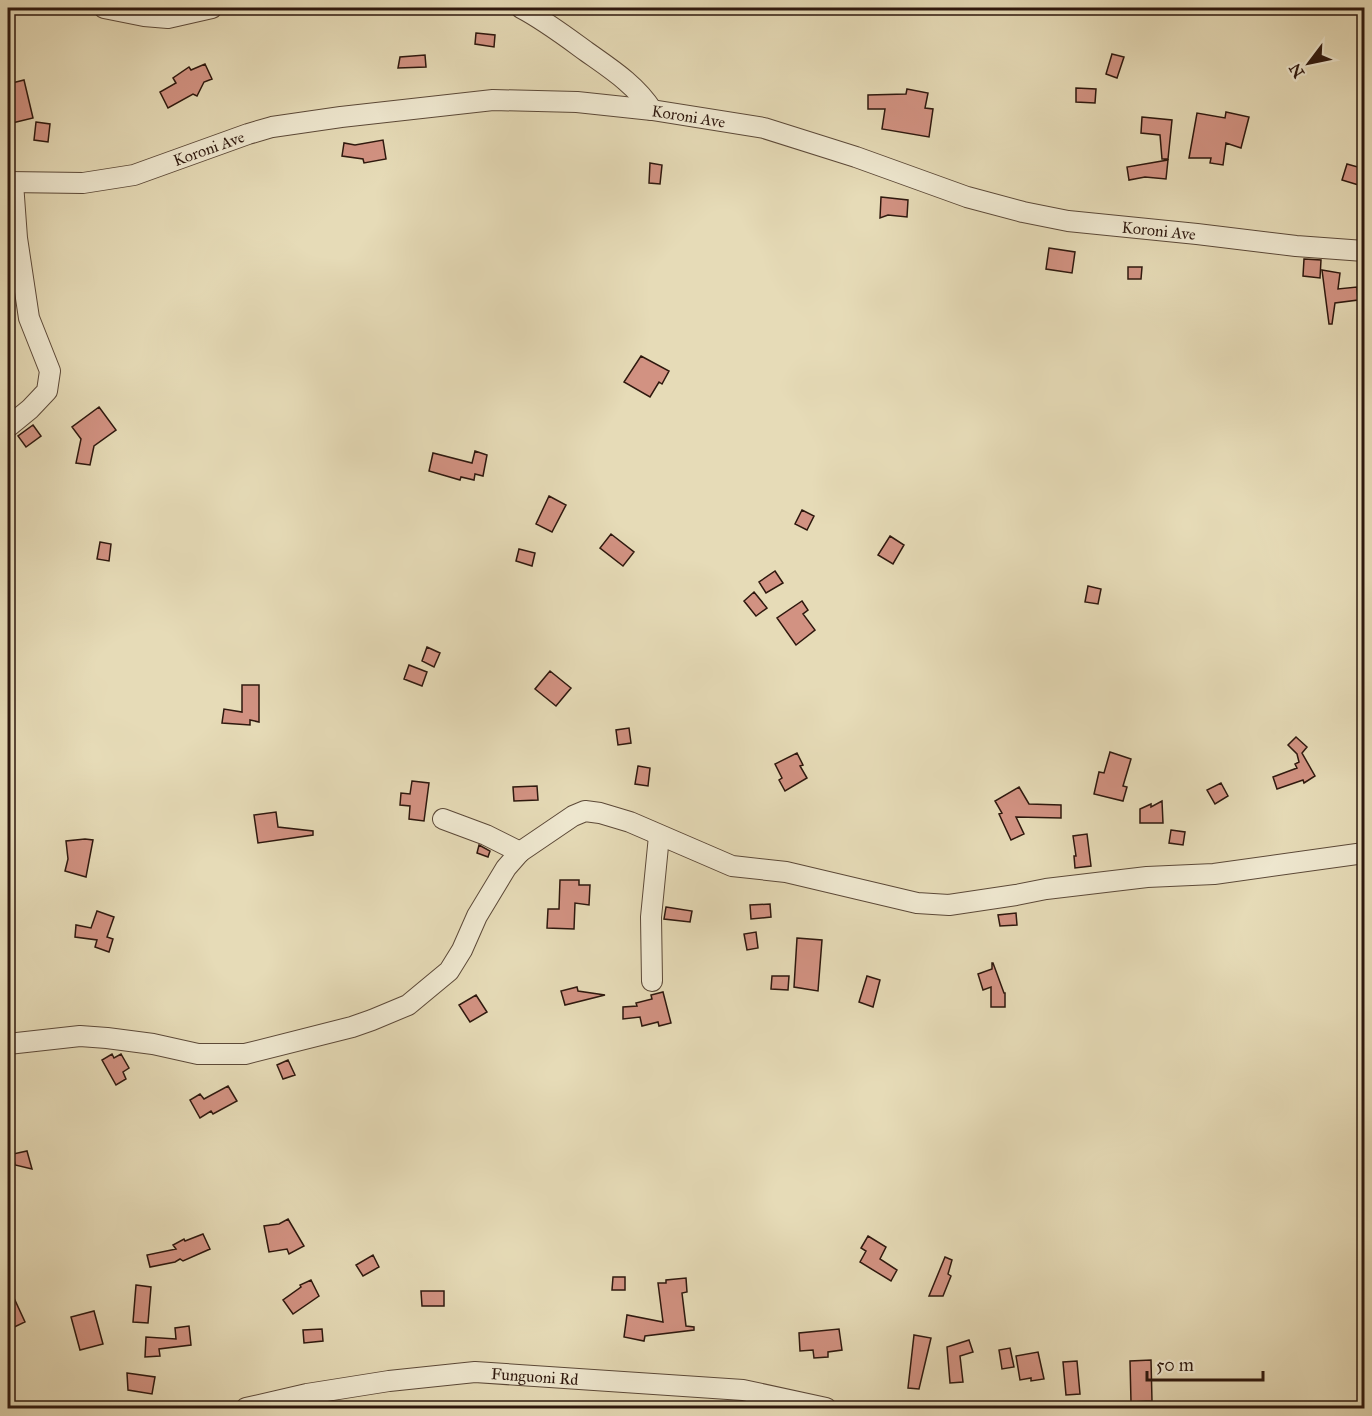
<svg xmlns="http://www.w3.org/2000/svg" width="1372" height="1416" viewBox="0 0 1372 1416" font-family="'IM FELL Great Primer',serif">
<style>
.building{fill:#d29282;stroke:#2e180e;stroke-width:1.5}
.lines{fill:none;stroke-linecap:round;stroke-linejoin:round}
.minor-casing{stroke:#5c4938;stroke-width:22}
.minor{stroke:#efe8d0;stroke-width:20}
.labels{text-anchor:middle;dominant-baseline:central;stroke-width:5;stroke-linejoin:round;paint-order:stroke}
.street-label{font-size:16px;fill:#2e180e;stroke:#efe8d0}
</style>
<rect width="100%" height="100%" fill="#e6dbb7"/>
<filter id="stains"><feTurbulence type="fractalNoise" baseFrequency=".00333" numOctaves="4"/><feColorMatrix values="0 0 0 0 .2 0 0 0 0 .09 0 0 0 0 .02 0 0 0 .5 -.17"/></filter>
<radialGradient id="worn" r=".72"><stop offset=".6" stop-color="#630" stop-opacity="0"/><stop offset="1" stop-color="#630" stop-opacity=".3"/></radialGradient>
<path class="building" d="M476,33L495,35L494,47L475,44Z
M1112,54L1124,57L1117,78L1106,74Z
M425,55L426,67L398,68L400,57Z
M205,64L212,79L204,82L197,96L193,94L168,108L160,92L176,83L173,78L189,67L191,70Z
M24,80L33,118L8,124V84Z
M1076,88L1096,89L1095,103L1076,102Z
M907,89L928,93L925,108L933,109L929,137L882,129L885,109H868V95L906,94Z
M1226,112L1249,117L1241,148L1226,143L1223,165L1210,163L1211,158H1189L1197,113L1225,118Z
M1142,117L1172,120L1168,159H1162L1160,135L1141,133Z
M36,122L50,124L48,142L34,140Z
M383,140L386,159L364,163L363,159L342,156L344,143L355,145Z
M1168,160L1166,179L1145,177L1129,180L1127,167Z
M650,163L662,165L660,184L649,183Z
M1347,164L1365,169V187L1342,180Z
M881,197L908,200L907,217L888,215L880,218Z
M1049,248L1075,252L1072,273L1046,269Z
M1304,259L1321,260L1320,278L1303,276Z
M1128,267H1142L1141,279H1128Z
M1322,270L1340,273L1338,289L1357,287L1358,300L1335,303L1332,324H1329Z
M641,356L669,371L662,384L659,382L650,397L624,382Z
M99,407L116,430L94,446L90,465L76,463L81,439L72,427Z
M33,425L41,436L26,447L18,436Z
M475,451L487,455L483,476L475,474L474,480L461,477L460,480L429,471L433,453L472,463Z
M549,496L566,505L552,532L536,524Z
M802,510L814,516L807,530L795,524Z
M611,534L634,552L623,566L600,548Z
M890,536L904,545L893,564L878,555Z
M100,542L111,544L109,561L97,559Z
M519,549L535,553L532,566L516,561Z
M775,571L783,583L766,593L759,582Z
M1088,586L1101,589L1098,604L1085,602Z
M754,592L767,608L756,616L744,601Z
M802,601L808,610L803,614L815,630L796,645L777,618Z
M427,647L440,653L434,667L422,661Z
M409,665L427,672L422,686L404,679Z
M550,671L571,688L556,706L535,689Z
M242,685H259V722L250,720V725L222,723L224,709L242,712Z
M629,728L631,743L618,745L616,730Z
M1296,737L1307,747L1302,753L1315,776L1304,783L1303,780L1277,789L1273,777L1297,768L1295,764L1299,762L1297,754L1288,745Z
M1110,752L1131,759L1123,786L1127,787L1123,801L1094,794L1099,772L1104,773Z
M797,753L803,765L800,766L807,778L785,791L779,780L782,778L775,764Z
M638,766L650,768L648,786L635,784Z
M412,781L429,783L424,821L409,819L410,806L400,805L401,793L410,794Z
M1221,783L1228,796L1215,804L1207,790Z
M537,786L538,800L514,801L513,787Z
M1019,787L1029,804L1061,805V818L1016,817L1024,834L1011,840L999,814L1002,813L995,801Z
M1162,801L1163,823H1140V809L1151,804V807Z
M276,812L278,827L313,831V835L258,843L254,815Z
M1171,830L1185,832L1183,845L1169,843Z
M1087,834L1091,866L1075,868L1074,856H1076L1073,836Z
M85,839L93,840L86,877L65,871L68,859L66,841Z
M479,845L490,851L488,857L477,853Z
M560,880H579V885H590L589,905L575,903L574,929L547,928L548,909H559Z
M770,904L771,917L751,919L750,905Z
M666,907L692,911L690,922L664,919Z
M97,911L114,917L107,937L113,939L109,952L95,947L97,940L75,937L76,925L91,928Z
M1016,913L1017,925L1000,926L998,915Z
M756,932L758,948L747,950L744,934Z
M797,938L822,940L818,991L794,987Z
M992,963H993L1004,993H1005V1007H991V987L983,990L978,974L992,969Z
M772,976H789L788,990L771,989Z
M867,976L880,980L873,1007L859,1002Z
M577,987L578,991L605,995L565,1005L561,991Z
M663,992L671,1023L659,1026L658,1022L642,1026L640,1017L623,1019V1007L637,1006L636,1003L652,999L651,995Z
M476,995L487,1012L470,1022L459,1005Z
M112,1054L114,1058L121,1054L129,1068L123,1072L126,1079L116,1085L102,1060Z
M288,1060L295,1075L283,1079L277,1065Z
M228,1086L237,1101L213,1114L211,1111L200,1118L190,1100L200,1094L204,1099Z
M27,1151L32,1169L15,1165L13,1154Z
M288,1219L304,1246L289,1254L287,1249L269,1252L264,1226L279,1224Z
M203,1234L210,1249L183,1261L180,1259L175,1262L150,1267L147,1255L176,1249L173,1245L184,1239L185,1241Z
M868,1236L886,1247L880,1259L897,1270L891,1281L860,1262L866,1251L861,1248Z
M373,1255L379,1267L363,1276L356,1265Z
M945,1257L952,1260L948,1274L951,1276L943,1296H929Z
M613,1277H625V1290H612Z
M686,1278L687,1292L682,1293L686,1326L694,1327V1330L645,1336L644,1341L624,1337L627,1315L663,1322L658,1283H666V1280Z
M311,1280L319,1296L293,1314L283,1300L301,1287L300,1285Z
M8,1285L25,1322L8,1330Z
M136,1285L151,1287L148,1323L133,1322Z
M421,1291H444V1306H422Z
M94,1311L103,1344L80,1350L71,1317Z
M189,1326L191,1345L159,1349L160,1356L145,1357L146,1337L176,1339L175,1328Z
M322,1329L323,1341L304,1343L303,1330Z
M839,1329L842,1350L828,1352V1357L814,1358L813,1350L800,1351L799,1333Z
M914,1335L931,1338L919,1389L908,1388Z
M969,1340L973,1352L960,1356L963,1382L950,1383L947,1347Z
M1010,1348L1014,1367L1002,1369L999,1350Z
M1038,1352L1044,1379L1031,1381V1378L1020,1380L1016,1356Z
M1151,1360L1152,1401L1131,1402L1130,1361Z
M1077,1361L1080,1394L1066,1395L1063,1362Z
M127,1373L155,1377L152,1394L128,1390Z"/>
<g class="lines">
<g class="minor-casing">
<g id="minor">
<path d="M104,8L144,16L168,18L212,8"/>
<path d="M521,8C544,20 565,36 587,52C611,69 636,85 652,110"/>
<path id="s1" d="M8,182L83,183L134,175L248,134L272,127L341,117L493,100L577,102L652,110L764,128L856,157L967,197L1023,212L1068,221L1197,234L1296,246L1364,251"/>
<path d="M8,427L30,409L47,391L50,371L29,318L17,238L13,183"/>
<path d="M443,819L486,835L520,852"/>
<path d="M652,981L651,917L659,836"/>
<path d="M8,1044L80,1036L107,1038L153,1044L198,1054H245L352,1027L372,1020L408,1005L449,971L462,950L477,916L506,868L520,852L573,816L585,811L600,813L630,822L732,866L786,872L917,903L949,905L1016,895L1046,889L1147,877L1214,874L1364,853"/>
<path id="s2" d="M246,1408L307,1394L389,1381L475,1372L743,1390L826,1408"/>
</g>
</g>
<use href="#minor" class="minor"/>
</g>
<g class="labels">
<g class="street-label">
<text stroke="none"><textPath href="#s1" startOffset="692">Koroni Ave</textPath></text>
<text stroke="none"><textPath href="#s1" startOffset="206">Koroni Ave</textPath></text>
<text stroke="none"><textPath href="#s1" startOffset="1178">Koroni Ave</textPath></text>
<text stroke="none"><textPath href="#s2" startOffset="292">Funguoni Rd</textPath></text>
</g>
</g>
<rect width="1372" height="1416" fill="none" stroke="#e6dbb7" stroke-width="30"/>
<rect x="9" y="9" width="1354" height="1398" fill="none" stroke="#2e180e" stroke-width="3"/>
<rect x="15" y="15" width="1342" height="1386" fill="none" stroke="#2e180e" stroke-width="1.5"/>
<g transform="translate(1309 63) rotate(238)" stroke="#efe8d0" stroke-width="4.5" paint-order="stroke">
<path d="M0-4.5L10 22L0 15L-10 22Z" fill="#2e180e"/>
<text y="-9" font-size="16" font-weight="bold" text-anchor="middle" fill="#2e180e">N</text>
</g>
<path d="M1147 1371v9h116v-9" fill="none" stroke="#2e180e" stroke-width="3"/>
<text x="1156" y="1371" font-size="18" fill="#2e180e" stroke="#efe8d0" stroke-width="4.5" paint-order="stroke">50 m</text>
<rect width="100%" height="100%" filter="url(#stains)"/>
<rect width="100%" height="100%" fill="url(#worn)"/>
</svg>
